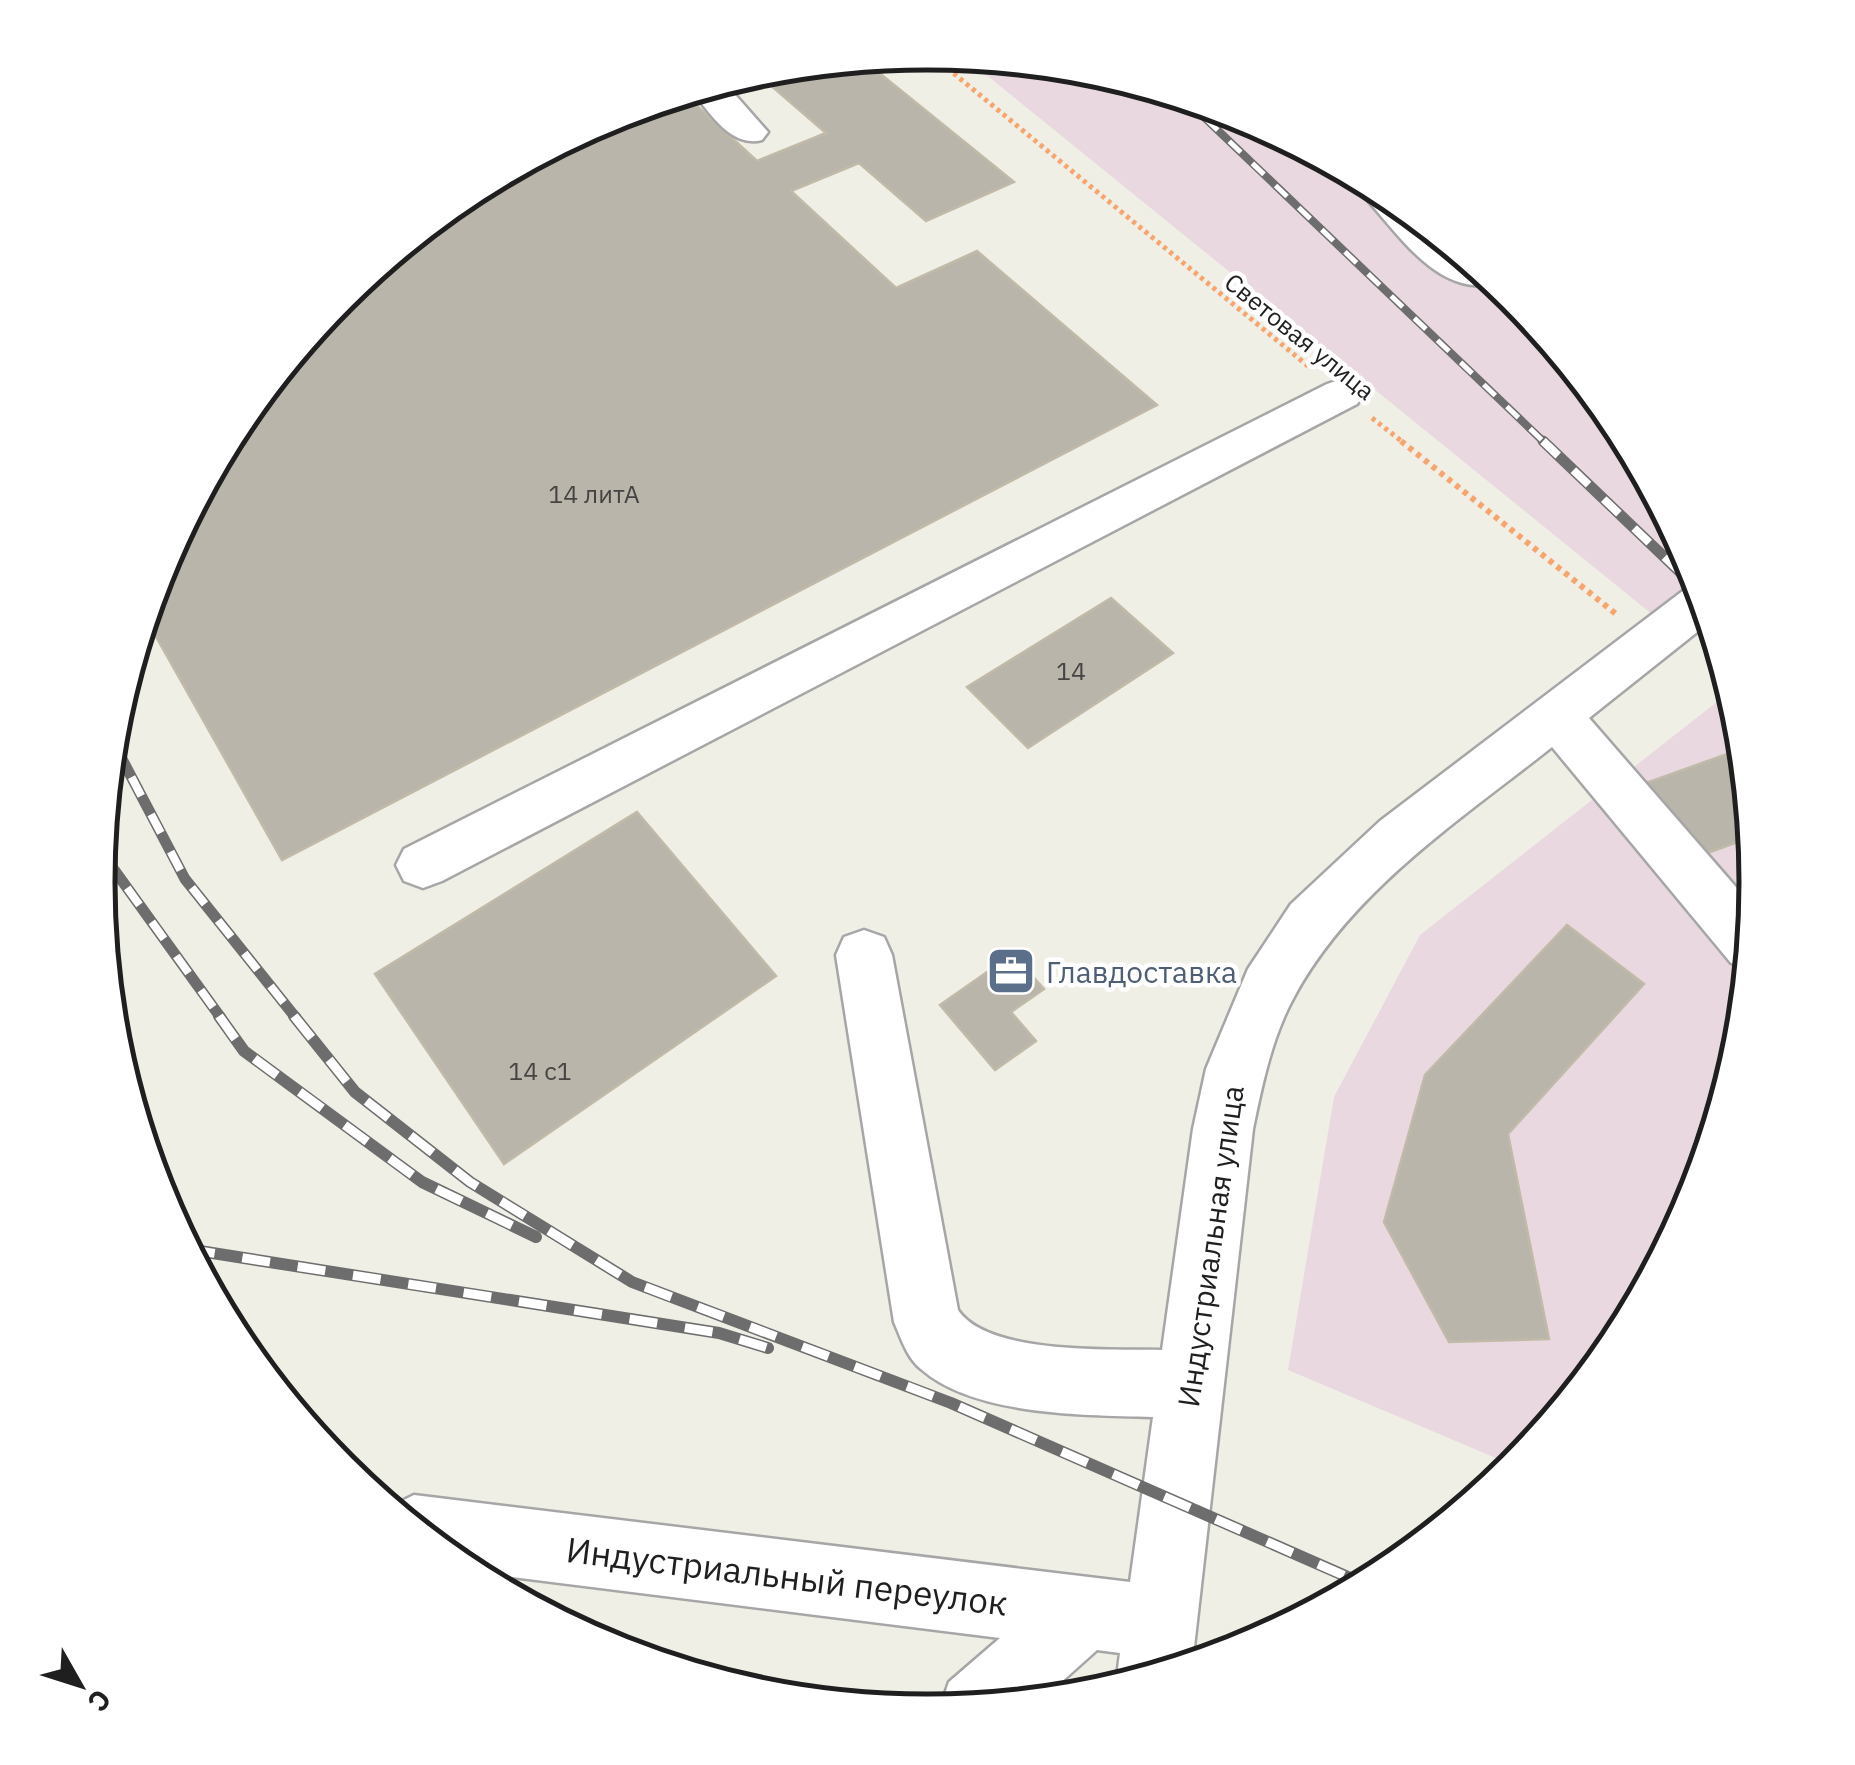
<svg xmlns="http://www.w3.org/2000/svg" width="1855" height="1765" viewBox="0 0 1855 1765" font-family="'IBM Plex Sans',sans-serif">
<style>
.industrial{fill:#e9d8e0}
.building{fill:#b9b5ab;stroke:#c1baa8;stroke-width:2.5}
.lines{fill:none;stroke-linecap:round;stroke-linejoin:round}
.minor-casing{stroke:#a6a6a6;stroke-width:5}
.path-far1{stroke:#f7a56f;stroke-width:5;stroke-dasharray:4 4;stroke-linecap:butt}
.path{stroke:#f7a56f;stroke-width:6;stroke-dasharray:5 5;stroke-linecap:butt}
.minor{fill:#fff;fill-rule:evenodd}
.rail-far2-casing{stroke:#6d6d6d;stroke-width:8}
.rail-far1-casing{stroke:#6d6d6d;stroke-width:11}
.rail-casing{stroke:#6d6d6d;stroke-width:12}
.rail-far2{stroke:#fff;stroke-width:5;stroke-dasharray:16;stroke-linecap:butt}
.rail-far1{stroke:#fff;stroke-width:8;stroke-dasharray:21;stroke-linecap:butt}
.rail{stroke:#fff;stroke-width:9;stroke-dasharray:28;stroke-linecap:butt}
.labels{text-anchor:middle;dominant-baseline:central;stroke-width:9;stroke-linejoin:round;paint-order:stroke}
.far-street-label{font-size:25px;fill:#1f1f1f;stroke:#fff}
.number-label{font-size:25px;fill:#464442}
.service-label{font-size:30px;fill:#4e5e75;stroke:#fff;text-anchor:start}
.street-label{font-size:30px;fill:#1f1f1f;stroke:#fff}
.near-street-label{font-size:35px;fill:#1f1f1f;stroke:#fff}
.rim{fill:none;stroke:#1f1f1f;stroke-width:5}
</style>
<rect width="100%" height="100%" fill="#f0efe6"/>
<path class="industrial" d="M963,56L1090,69L1246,116L1389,193L1515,296L1618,422L1695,565L1705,601L1669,628Z
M1732,690L1742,721L1757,883L1741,1045L1694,1201L1617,1344L1517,1467L1288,1370L1334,1097L1420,935Z"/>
<path class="building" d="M862,59L1014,182L926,221L859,163L791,191L896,288L977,251L1157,405L282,860L145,617L161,564L238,421L341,295L467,192L565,139L684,94L757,161L826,133L761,77L788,66Z
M1111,598L1173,653L1028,748L967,687Z
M1744,748L1754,849L1746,839L1702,855L1646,783Z
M637,812L776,976L504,1164L375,974Z
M1567,925L1644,984L1508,1134L1549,1339L1449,1342L1384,1222L1425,1075Z
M1013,954L1044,989L1011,1012L1036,1041L995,1070L940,1005Z"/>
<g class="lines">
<g class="minor-casing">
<path id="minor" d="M723,81L768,132L762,140C731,148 710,113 692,91Z
M1362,178L1389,193L1499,283C1438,299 1399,234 1362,194L1357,186Z
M1342,379L1357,384L1364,394L1357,404L442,881L423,888L404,881L396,865L404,849L1327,384Z
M1700,583L1711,621L1589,718L1755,909L1749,969L1731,963L1552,747C1460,820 1351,891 1294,997C1272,1037 1262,1085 1253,1129L1192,1665L1121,1687L1117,1677L1120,1653L1097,1650L1039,1702L939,1711L949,1682L1000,1638L465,1571L388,1508L414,1495L1130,1582L1153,1417C1086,1415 974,1416 921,1369C907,1358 901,1338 894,1322L836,955L844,937L864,930L884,937L892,955L958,1310C988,1355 1112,1349 1162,1350L1193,1129L1206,1069L1248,969L1291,904L1380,821L1688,587Z"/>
</g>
<path class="path-far1" d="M929,53L1308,366
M1372,418L1404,443"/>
<path class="path" d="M1401,441L1616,614"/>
<use href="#minor" class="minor"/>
<g class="rail-far2-casing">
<path id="rail-far2" d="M1183,97L1545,443"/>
</g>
<g class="rail-far1-casing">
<path id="rail-far1" d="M1543,441L1703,594
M112,740L185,879L296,1018
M100,856L115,871L221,1018"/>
</g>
<g class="rail-casing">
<path id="rail" d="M219,1016L244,1051L422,1182L536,1237
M294,1016L355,1092L470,1182L632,1282L951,1403L1366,1585
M187,1249L719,1333L768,1348"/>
</g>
<use href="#rail-far2" class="rail-far2"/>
<use href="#rail-far1" class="rail-far1"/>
<use href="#rail" class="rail"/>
</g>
<defs>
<g id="office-square" transform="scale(2.5)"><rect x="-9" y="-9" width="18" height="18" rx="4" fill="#5c6f8a" stroke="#fff"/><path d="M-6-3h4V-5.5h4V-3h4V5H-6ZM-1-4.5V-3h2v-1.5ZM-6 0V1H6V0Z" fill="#fff"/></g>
</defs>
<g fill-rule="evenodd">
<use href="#office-square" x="1011" y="971"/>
</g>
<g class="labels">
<g class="far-street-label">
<text transform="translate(1300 336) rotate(39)">Световая улица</text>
</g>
<g class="number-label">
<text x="594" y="493">14 литА</text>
<text x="1071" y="670">14</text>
<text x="540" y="1070">14 с1</text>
</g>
<g class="service-label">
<text x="1046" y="971">Главдоставка</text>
</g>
<g class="street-label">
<text transform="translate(1210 1246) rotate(-82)">Индустриальная улица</text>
</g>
<g class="near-street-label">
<text transform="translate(787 1576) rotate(7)">Индустриальный переулок</text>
</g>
</g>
<path d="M0 0H1855V1765H0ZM115 882a812 812 0 1 1 1624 0a812 812 0 1 1-1624 0Z" fill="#fff" fill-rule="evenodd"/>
<path class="rim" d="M115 882a812 812 0 1 1 1624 0a812 812 0 1 1-1624 0Z"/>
<g transform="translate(80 1685) rotate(129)" stroke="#ffffff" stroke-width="8" paint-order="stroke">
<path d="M0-8L18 38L0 25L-18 38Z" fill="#1f1f1f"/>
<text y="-15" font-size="28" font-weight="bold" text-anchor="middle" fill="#1f1f1f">С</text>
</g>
</svg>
